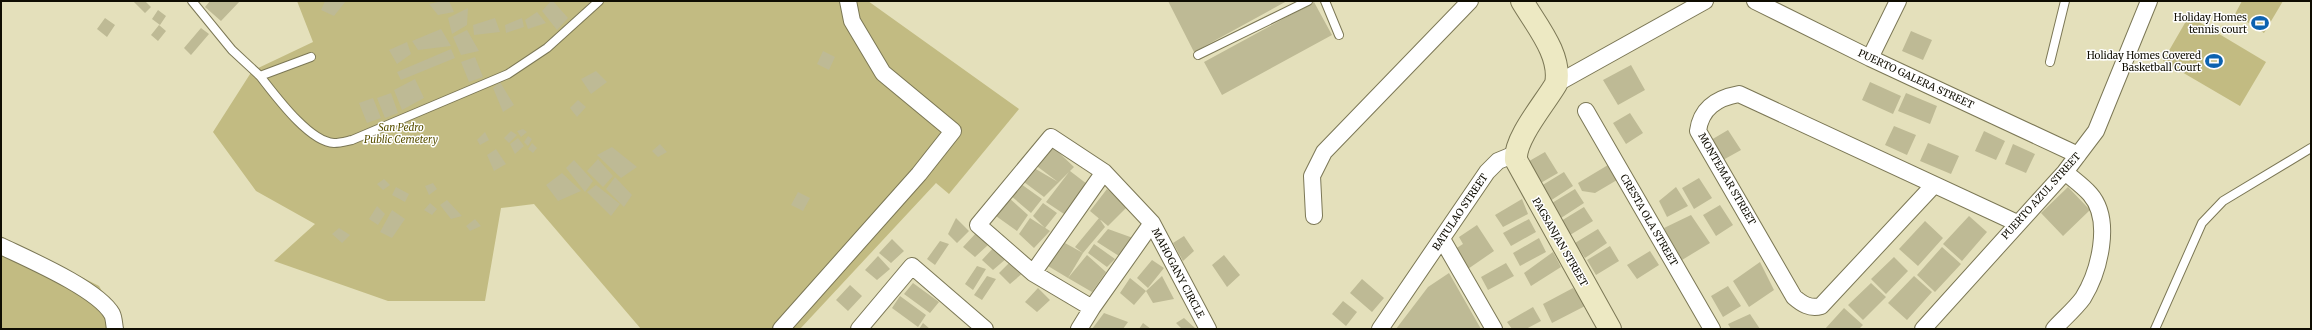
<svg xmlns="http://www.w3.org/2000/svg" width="2312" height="330" viewBox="0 0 2312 330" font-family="Merriweather,serif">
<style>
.green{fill:#c2bb82}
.building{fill:#beba95}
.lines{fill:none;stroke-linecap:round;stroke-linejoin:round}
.lane-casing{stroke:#7b7755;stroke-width:10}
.street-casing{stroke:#7b7755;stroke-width:18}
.secondary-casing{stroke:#7b7755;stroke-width:24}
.lane{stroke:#fff;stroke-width:8}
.street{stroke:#fff;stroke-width:16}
.secondary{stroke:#ede9c3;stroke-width:22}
.labels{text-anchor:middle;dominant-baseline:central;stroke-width:3;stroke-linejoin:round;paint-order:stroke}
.poi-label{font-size:10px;fill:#0f0d02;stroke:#fff;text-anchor:end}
.street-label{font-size:10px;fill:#0f0d02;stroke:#fff}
.park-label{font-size:10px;font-style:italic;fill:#595000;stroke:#fff}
</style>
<rect width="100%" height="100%" fill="#e4e0bb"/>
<path class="green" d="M297,1H868L1019,109L949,194L936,183L800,329H641L534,204L501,208L485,301H388L274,261L315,224L256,191L213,132L252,71L313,42Z
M2242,1H2283L2264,33L2235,14Z
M2189,16L2266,62L2240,106L2163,61Z
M1,236L99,286L124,329H1Z"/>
<path class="building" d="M133,1H145L151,7L145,13Z
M210,1H240L221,21L205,7Z
M325,1H346L334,16L321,10Z
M442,1H449L454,12L438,15L429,4Z
M551,1H553L568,18L557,30L542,11Z
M1168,1H1287L1194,52Z
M1314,2L1332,35L1222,95L1204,62Z
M468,8L467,25L452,34L448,18Z
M158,10L166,16L160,25L152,19Z
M537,12L546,23L528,29L525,20Z
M105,18L115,25L107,37L97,29Z
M495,18L500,32L474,35L473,25Z
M522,18L524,27L506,33L505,25Z
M159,25L166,31L158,41L151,35Z
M201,28L209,34L191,55L184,48Z
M441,29L451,46L418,50L412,41Z
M467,30L479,51L461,55L453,37Z
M1911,31L1932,40L1923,60L1902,51Z
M407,42L411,54L397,64L389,50Z
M451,49L455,58L401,80L397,72Z
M823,51L835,57L829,70L817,64Z
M475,57L483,77L469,82L461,62Z
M1631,65L1645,90L1618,105L1603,80Z
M596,71L607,82L591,94L581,79Z
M415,79L424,98L402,110L394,90Z
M500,82L514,105L503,112L493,88Z
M1870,82L1901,96L1893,114L1862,100Z
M391,93L398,113L385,118L377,98Z
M1906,93L1937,106L1930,124L1898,111Z
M373,98L381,118L367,123L359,103Z
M578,100L586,107L577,117L570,108Z
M1630,113L1643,133L1626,144L1613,123Z
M1894,126L1916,135L1907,155L1885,145Z
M523,129L527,132L521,137L517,131Z
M1728,130L1741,150L1723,160L1711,140Z
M511,131L517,135L509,143L504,138Z
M1984,131L2005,141L1996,160L1975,151Z
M485,132L489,140L480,145L477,140Z
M528,136L532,139L528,146L524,142Z
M518,138L524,146L515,154L510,144Z
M532,143L537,148L533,153L528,149Z
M1928,143L1959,156L1951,174L1920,161Z
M660,144L667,152L658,157L652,151Z
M2013,144L2035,154L2026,173L2005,164Z
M612,147L637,167L621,178L597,155Z
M1053,147L1074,167L1070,171L1087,184L1064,214L1046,202L1069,172L1044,197L1020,179L1034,168L1058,182L1034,164Z
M496,149L506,164L494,171L487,155Z
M1545,152L1558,173L1532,188L1519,167Z
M598,159L613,176L603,187L587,171Z
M574,160L593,181L585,192L566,168Z
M1608,165L1617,180L1595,193L1582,191L1578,183Z
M1564,172L1573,186L1550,201L1541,186Z
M562,173L581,191L558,201L546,185Z
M615,177L632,195L624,207L606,189Z
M1699,178L1712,198L1694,209L1682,188Z
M384,179L390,185L383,190L377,184Z
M433,183L437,189L429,195L425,186Z
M1021,184L1042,199L1031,213L1010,195Z
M596,185L620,204L611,216L587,192Z
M396,187L409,194L405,202L392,195Z
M1676,187L1688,206L1667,217L1659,201Z
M2068,187L2090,210L2063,236L2041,213Z
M1107,189L1128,206L1108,226L1090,211Z
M1575,189L1584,203L1561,218L1552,203Z
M798,192L810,198L803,211L791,205Z
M1008,197L1028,215L1017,231L996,216Z
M1522,199L1528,214L1503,227L1495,215Z
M447,200L462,216L451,219L440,205Z
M430,203L437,209L432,215L424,210Z
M1043,203L1057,213L1045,228L1033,216Z
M1720,205L1733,225L1716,236L1703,215Z
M377,206L385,214L378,225L369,219Z
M1584,207L1593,221L1570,235L1561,221Z
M392,210L405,219L392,238L380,232Z
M1691,215L1710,243L1682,260L1664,228Z
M1969,216L1987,232L1962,261L1943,244Z
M956,218L969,231L957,243L948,234Z
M1030,218L1050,231L1034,248L1019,234Z
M1099,218L1105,227L1083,253L1068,278L1048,266L1065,243L1083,253L1075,247Z
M475,219L481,226L470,231L466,226Z
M1529,219L1536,232L1511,246L1503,233Z
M1925,221L1943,238L1918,266L1899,249Z
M1477,225L1494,251L1465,271L1452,251L1463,244L1459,237Z
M339,228L350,235L342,243L332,234Z
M1108,229L1133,238L1119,256L1097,242Z
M1598,229L1607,243L1585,258L1575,243Z
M976,233L988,245L975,257L963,247Z
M1184,236L1194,251L1183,261L1173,243Z
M1539,238L1546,252L1520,266L1513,253Z
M892,239L904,251L891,263L879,253Z
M940,241L949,244L935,265L927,259Z
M1094,244L1115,259L1107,267L1088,253Z
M995,246L1007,258L993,270L982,260Z
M1610,246L1619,261L1596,275L1587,260Z
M1942,247L1961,264L1935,292L1917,275Z
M1650,251L1659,265L1637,279L1627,265Z
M1553,252L1561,267L1531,286L1524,273Z
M1087,255L1106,272L1092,292L1068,278Z
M1224,255L1240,275L1227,287L1212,265Z
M878,256L890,269L877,280L865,270Z
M1894,257L1908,271L1886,294L1871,279Z
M1012,260L1024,272L1010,284L999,273Z
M1152,260L1164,268L1148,288L1137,278Z
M1760,262L1774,290L1749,307L1733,281Z
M1506,263L1514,276L1488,290L1481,277Z
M977,266L986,269L973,290L965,284Z
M1449,273L1481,329H1396L1428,287Z
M987,276L996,279L982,300L974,295Z
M1162,276L1174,299L1153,303L1146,291Z
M1914,276L1932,292L1907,320L1888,303Z
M1130,278L1146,291L1134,305L1120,293Z
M1362,279L1384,298L1372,312L1350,293Z
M913,283L939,302L930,313L904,294Z
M1871,283L1886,297L1863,320L1848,305Z
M850,285L862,296L848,311L836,300Z
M1728,286L1741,306L1723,317L1711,296Z
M1038,288L1050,300L1037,312L1025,302Z
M1573,288L1587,305L1552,323L1543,304Z
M900,296L926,315L918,327L892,308Z
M1343,301L1357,312L1346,326L1332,314Z
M1533,307L1541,321L1526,329H1512L1507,322Z
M1844,308L1863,325L1859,329H1825Z
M1104,313L1128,322L1123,329H1092Z
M1750,314L1760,329H1731L1728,324Z
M1184,318L1196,329H1182L1176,323Z
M923,323L930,329H919Z
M1143,323L1151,329H1139Z"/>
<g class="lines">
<g class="lane-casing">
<path id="lane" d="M192,1L232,50L260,76L311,57
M1325,1L1339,35
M1198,55L1308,1
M2050,62L2065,1
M260,76C275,95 309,142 334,143C340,143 347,141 352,140L508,74L547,48L599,1
M2155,329L2202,223L2223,201L2311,148"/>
</g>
<g class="street-casing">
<path id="street" d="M1755,1L1870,58L2078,155
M1870,58L1898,1
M1556,84L1705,1
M1586,111L1712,329
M1933,186L1821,306C1810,309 1802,304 1794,297L1698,131C1701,108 1717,98 1739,94L2017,223
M1314,216L1312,176L1324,152L1470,1
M1442,239L1494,329
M1,246C28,259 98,289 112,314C114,318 114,324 115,329
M1033,273L1104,172
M1092,308L1152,223
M781,329L919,174L953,131L883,73L852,21L848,1
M859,329L912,266L985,329
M1079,329L1092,308L1033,273L978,225L1051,137L1104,172L1152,223L1208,329
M1380,329L1487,172L1498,161L1515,154
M1923,329L2065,172L2096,131L2149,1
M2054,329C2063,319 2075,309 2083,298C2099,272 2113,220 2090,194C2083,186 2073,179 2065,172"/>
</g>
<g class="secondary-casing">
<path id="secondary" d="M1522,1C1536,25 1562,55 1556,84C1545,103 1514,139 1516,160L1610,329"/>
</g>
<use href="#lane" class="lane"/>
<use href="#street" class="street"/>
<use href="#secondary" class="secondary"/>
</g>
<defs>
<g id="stadium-bare" transform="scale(1.38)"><path d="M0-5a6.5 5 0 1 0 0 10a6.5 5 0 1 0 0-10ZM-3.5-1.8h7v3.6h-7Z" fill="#0c62b0" stroke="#fff" stroke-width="2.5" paint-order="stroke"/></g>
</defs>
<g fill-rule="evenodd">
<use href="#stadium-bare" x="2260" y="23"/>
<use href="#stadium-bare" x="2214" y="61"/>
</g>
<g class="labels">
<g class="poi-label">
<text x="2247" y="17">Holiday Homes<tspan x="2247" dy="12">tennis court</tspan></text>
<text x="2201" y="55">Holiday Homes Covered<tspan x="2201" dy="12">Basketball Court</tspan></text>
</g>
<g class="street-label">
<text transform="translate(1916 79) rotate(25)">PUERTO GALERA STREET</text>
<text transform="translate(1727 179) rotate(60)">MONTEMAR STREET</text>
<text transform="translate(2041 196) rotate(-48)">PUERTO AZUL STREET</text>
<text transform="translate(1460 212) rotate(-56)">BATULAO STREET</text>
<text transform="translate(1649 220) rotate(60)">CRESTA OLA STREET</text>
<text transform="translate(1560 242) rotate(60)">PAGSANJAN STREET</text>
<text transform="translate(1178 273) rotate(62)">MAHOGANY CIRCLE</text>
</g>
<g class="park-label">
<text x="401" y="127">San Pedro<tspan x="401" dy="12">Public Cemetery</tspan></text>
</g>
</g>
<rect width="2312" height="330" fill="none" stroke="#0f0d02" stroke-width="4"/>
</svg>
